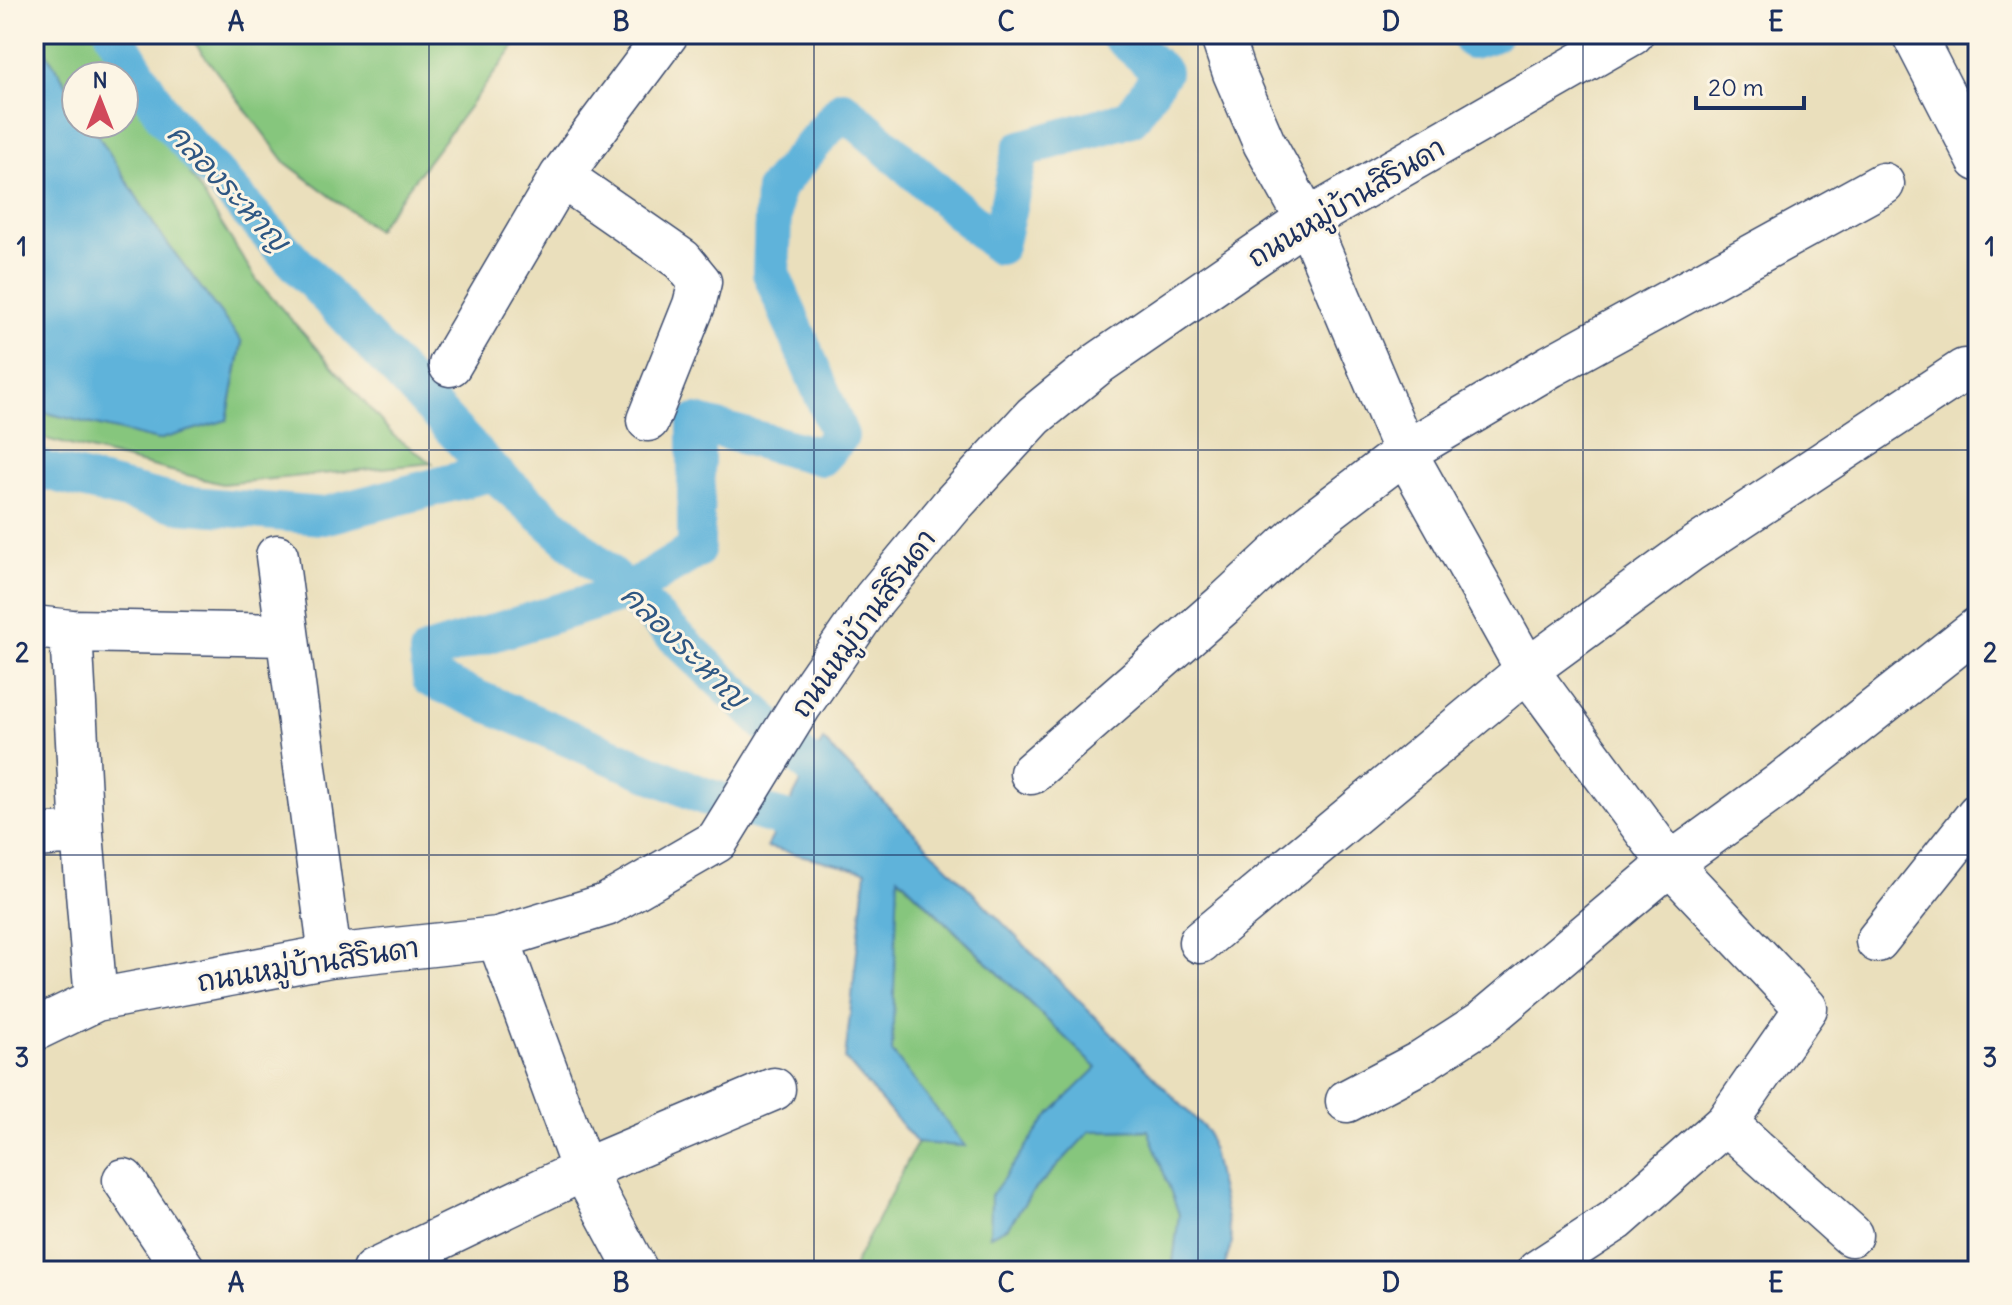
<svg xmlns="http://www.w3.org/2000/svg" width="2012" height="1305" viewBox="0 0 2012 1305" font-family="Delius,'Playpen Sans Thai',sans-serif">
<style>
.green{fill:#86c67d;stroke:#507a6e;stroke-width:2}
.water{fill:#5eb3da;stroke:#3c719c;stroke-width:2}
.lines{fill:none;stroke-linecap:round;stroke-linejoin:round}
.canal{stroke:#5eb3da;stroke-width:38}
.minor-casing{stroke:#3a496c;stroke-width:45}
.minor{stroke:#fff;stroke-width:42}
.grid{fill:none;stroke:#1b2f5e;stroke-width:2;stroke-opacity:0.55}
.labels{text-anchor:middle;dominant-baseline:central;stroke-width:6;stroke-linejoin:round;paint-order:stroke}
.street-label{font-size:28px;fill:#1b2f5e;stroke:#fcf5e5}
.water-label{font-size:30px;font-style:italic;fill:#2f5783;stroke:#fcf5e5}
.neatline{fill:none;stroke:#1b2f5e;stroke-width:3}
.grid-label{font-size:26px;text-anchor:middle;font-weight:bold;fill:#1b2f5e}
</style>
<rect width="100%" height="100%" fill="#fcf5e5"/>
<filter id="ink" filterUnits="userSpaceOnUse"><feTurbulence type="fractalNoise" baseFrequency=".0125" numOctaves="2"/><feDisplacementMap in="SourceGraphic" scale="16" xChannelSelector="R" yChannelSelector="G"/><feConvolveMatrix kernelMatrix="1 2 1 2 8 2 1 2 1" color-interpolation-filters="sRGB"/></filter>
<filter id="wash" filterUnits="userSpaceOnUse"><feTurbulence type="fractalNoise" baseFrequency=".006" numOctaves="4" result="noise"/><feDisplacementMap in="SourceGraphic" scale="32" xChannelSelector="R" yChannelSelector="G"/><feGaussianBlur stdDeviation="1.8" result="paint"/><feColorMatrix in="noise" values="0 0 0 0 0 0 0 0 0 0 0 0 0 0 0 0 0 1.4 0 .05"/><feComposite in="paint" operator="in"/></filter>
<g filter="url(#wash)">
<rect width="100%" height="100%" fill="#eadfbc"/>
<path class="green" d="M35,34H102L258,282L394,436L432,463L222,484L34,436V410L158,440L227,420L242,343L158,231L91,124H124V76H76V99Z
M188,34H524L376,230L286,163Z
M897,876L1097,1068L1048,1116L990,1235L1008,1227L1031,1194L1090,1131L1149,1130L1179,1214L1172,1271H851L917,1143L964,1146L892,1052Z"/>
<path class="water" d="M34,34L76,99V124H91L158,231L242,342L227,420L158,440L34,410Z
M823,740L1208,1132L1232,1242L1223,1271H1172L1179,1214L1148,1130L1090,1131L1031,1194L1008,1227L990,1236L991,1196L1048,1116L1097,1068L898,876L892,1052L965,1146L917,1143L845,1059L866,871L767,847Z"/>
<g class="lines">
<path class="canal" d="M114,34L165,118L278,244L493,472L628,591L847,801
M1468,34L1472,40L1492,34
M34,468L179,504L323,516L493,472
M830,832L704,796L431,679L428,653L628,591L696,550V423L821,457L840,436L771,273L774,190L843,109L999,246L1021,149L1131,118L1162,72L1118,34"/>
</g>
</g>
<g filter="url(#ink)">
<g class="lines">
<g class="minor-casing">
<path id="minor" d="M1221,34L1234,73L1264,143L1307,220L1405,452L1527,670L1670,864L1806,1008L1726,1123L1616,1220L1538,1271
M1913,34L1978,160
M561,176L682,260L700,282L694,305L648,420
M450,365L561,176L667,34
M277,556L330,956
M34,627L71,631L287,635
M71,631L82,833L96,1000
M1031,773L1223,605L1309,525L1405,452L1551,366L1883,184
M34,836L82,833
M498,938L583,1170L637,1271
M1877,941L1978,814
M1200,942L1527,670L1688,552L1964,370
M34,1030L96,1000L330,956L498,938L606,905L717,841L800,706L874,599L952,505L1034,416L1099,363L1307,220L1632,34
M1347,1101L1419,1063L1481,1023L1670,864L1779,785L1978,628
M1726,1123L1851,1235
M124,1180L185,1271
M373,1271L583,1170L774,1089"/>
</g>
<use href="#minor" class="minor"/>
</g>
</g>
<path class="grid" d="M429,34V1271M814,34V1271M1198,34V1271M1583,34V1271M34,450H1978M34,855H1978"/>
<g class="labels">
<g class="street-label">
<text transform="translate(1346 202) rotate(-31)">ถนนหมู่บ้านสิรินดา</text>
<text transform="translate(863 623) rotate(-54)">ถนนหมู่บ้านสิรินดา</text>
<text transform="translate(308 964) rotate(-9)">ถนนหมู่บ้านสิรินดา</text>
</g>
<g class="water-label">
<text transform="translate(229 187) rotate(47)">คลองระหาญ</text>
<text transform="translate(685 646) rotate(44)">คลองระหาญ</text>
</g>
</g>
<rect width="2012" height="1305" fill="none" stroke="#fcf5e5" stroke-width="88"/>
<g transform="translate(100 100)"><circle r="38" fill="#fcf5e5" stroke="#a2a6af" stroke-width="2"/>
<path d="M0-6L14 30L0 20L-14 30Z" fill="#d1495b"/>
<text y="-12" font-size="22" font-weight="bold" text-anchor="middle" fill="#1b2f5e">N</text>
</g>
<path d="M1696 96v12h108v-12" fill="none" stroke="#1b2f5e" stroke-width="4"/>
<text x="1708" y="96" font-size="24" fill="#1b2f5e" stroke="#fcf5e5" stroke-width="6" paint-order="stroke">20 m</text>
<rect x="44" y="44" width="1924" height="1217" class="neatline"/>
<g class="grid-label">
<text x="236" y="31">A</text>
<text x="621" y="31">B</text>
<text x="1006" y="31">C</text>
<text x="1391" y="31">D</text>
<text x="1776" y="31">E</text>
<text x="22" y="256">1</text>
<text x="1990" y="256">1</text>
<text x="22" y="662">2</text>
<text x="1990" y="662">2</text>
<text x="22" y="1067">3</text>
<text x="1990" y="1067">3</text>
<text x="236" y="1292">A</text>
<text x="621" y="1292">B</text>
<text x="1006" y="1292">C</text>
<text x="1391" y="1292">D</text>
<text x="1776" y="1292">E</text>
</g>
</svg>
